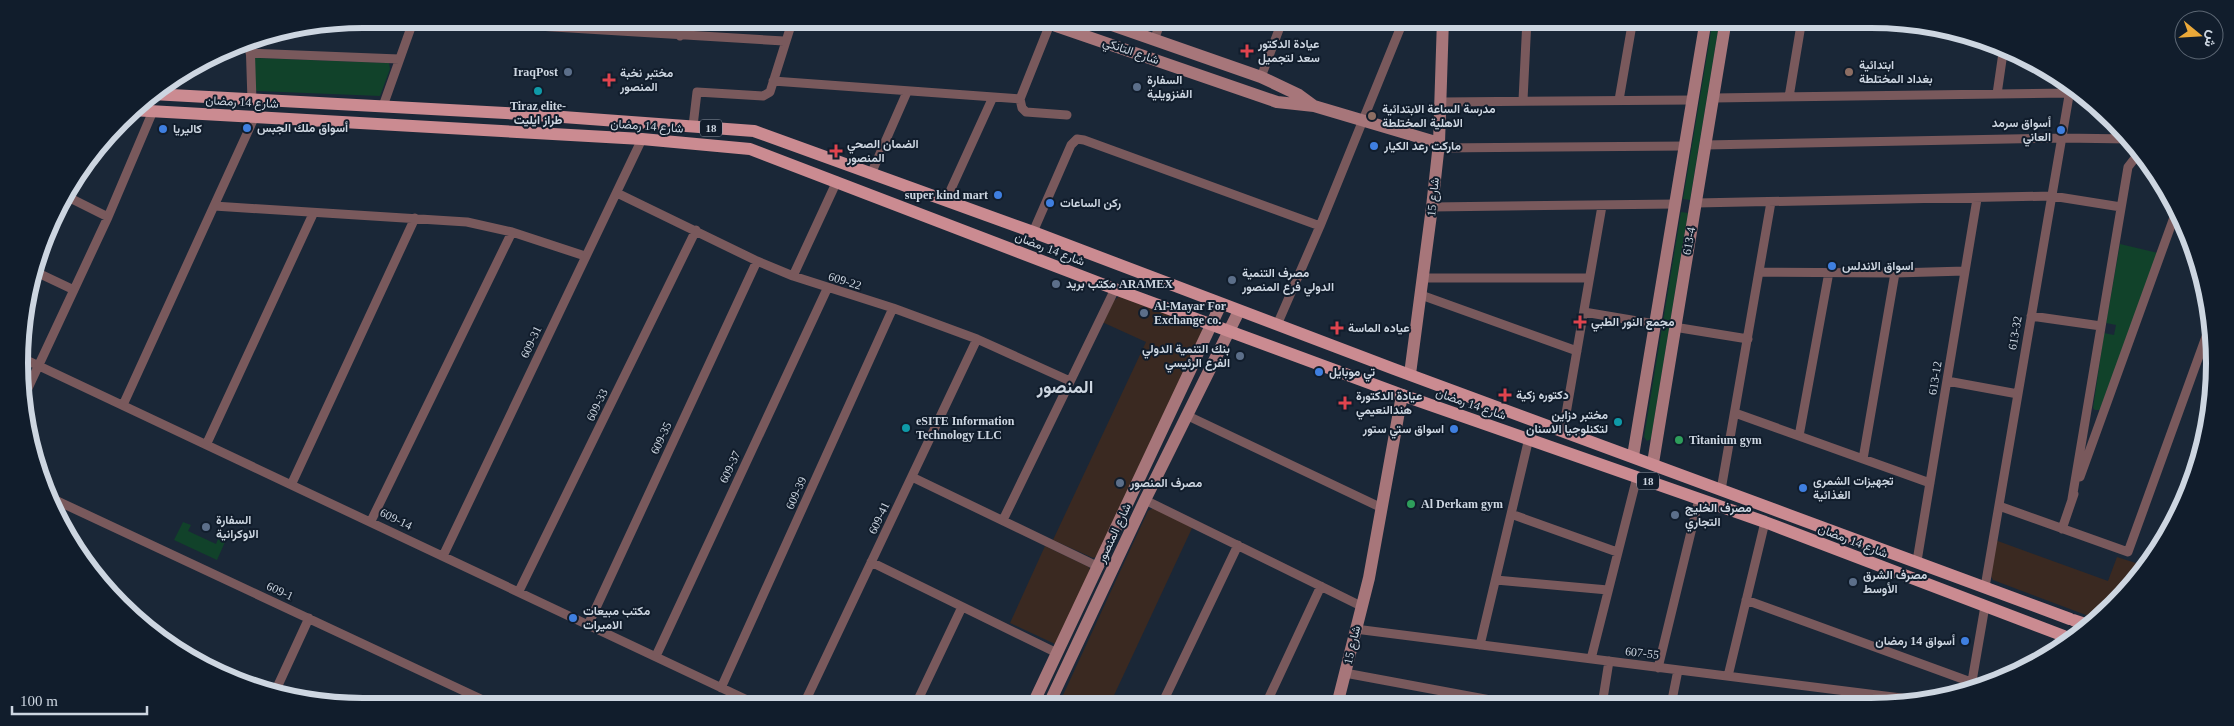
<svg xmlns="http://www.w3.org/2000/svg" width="2234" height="726" viewBox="0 0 2234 726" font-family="'Times New Roman',Vazirmatn,serif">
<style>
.commercial{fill:#3a2921}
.green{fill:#11422a}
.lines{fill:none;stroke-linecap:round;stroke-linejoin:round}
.street{stroke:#79595c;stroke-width:9}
.secondary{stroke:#a7767a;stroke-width:12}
.primary{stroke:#cb8b91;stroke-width:12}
.health-dot{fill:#e0444e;stroke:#111d2c;stroke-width:2}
.service-dot{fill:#5c6f8a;stroke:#111d2c;stroke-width:2}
.education-dot{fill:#8d6e63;stroke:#111d2c;stroke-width:2}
.culture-dot{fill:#0f9aa8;stroke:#111d2c;stroke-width:2}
.shop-dot{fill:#3f7fe0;stroke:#111d2c;stroke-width:2}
.leisure-dot{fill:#2e9e5b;stroke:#111d2c;stroke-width:2}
.labels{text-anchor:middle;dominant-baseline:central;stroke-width:4;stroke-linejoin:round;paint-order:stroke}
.shield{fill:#111d2c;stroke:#959eab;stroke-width:1}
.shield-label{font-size:11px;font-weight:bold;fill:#cdd6e1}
.poi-label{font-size:12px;font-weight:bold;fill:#cdd6e1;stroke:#111d2c;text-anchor:start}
.street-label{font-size:12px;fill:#cdd6e1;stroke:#111d2c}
.district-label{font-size:18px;font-weight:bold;fill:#cdd6e1;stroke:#111d2c}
.rim{fill:none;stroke:#cdd6e1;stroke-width:6}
</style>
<rect width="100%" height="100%" fill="#1a2737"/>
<path class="commercial" d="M1121,295L1200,328L1203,331L1098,556L1093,558L1053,540L1146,342L1102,322L1112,302Z
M1155,507L1193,526L1109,706H1058L1148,511Z
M1995,540L2108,581L2117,557L2145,566L2114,607L2098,618L2086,615L1993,580L1991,576Z
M1045,546L1089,567L1091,572L1055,644L1010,623Z"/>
<path class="green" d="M1713,19H1720L1690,200L1683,199Z
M256,58L389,63L390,69L380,96L257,91L254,89V59Z
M1681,212L1688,213L1651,439L1647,441L1644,437Z
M2120,244L2158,253L2101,407L2099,410H2095L2093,408L2104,333L2114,335L2116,325L2106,323Z
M183,522L191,525L188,531L216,544L218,539L225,542L217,560L174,540Z"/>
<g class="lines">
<path class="street" d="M421,19L784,41
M1050,24L1020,99L1022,108L1026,112L1067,115
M1801,26L1924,24
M680,36L687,19
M250,39L252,101
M1154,40L1162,19
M250,53L399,59
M1261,77L1283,19
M773,81L1020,99
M1997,94L2004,46
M1789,97L1802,19
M1714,98L2069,93
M1523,100L1527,19
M1619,100L1633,19
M1442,102L1693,100
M383,106L414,19
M693,126L697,92L763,96L770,92L793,19
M1705,145L2062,138L2131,139
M1438,148L1686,146
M871,174L907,92
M617,193L757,261L793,276L893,308L977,339L1070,381
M64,195L108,217
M946,200L993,97
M1696,203L2052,196L2121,207
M214,206L467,222L512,232L585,256
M1432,207L1676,204
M1033,232L1071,145L1077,139L1084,140L1320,226
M36,272L74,290
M1759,272L1895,273L1965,271
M793,276L837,181
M1423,278H1589
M1421,295L1577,351
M1584,312L1655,324
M2031,316L2101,326
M1277,325L1320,226L1404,19
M1674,327L1748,339
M20,357L760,706
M1947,381L2018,394
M22,401L108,217L153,111
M123,405L255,116
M1735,413L1930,483
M1186,415L1382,508
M1563,431L1602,206
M1799,436L1829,272
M207,443L313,214
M1863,459L1895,273
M912,477L1099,567
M2080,477L2177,209
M292,483L415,218
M1721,490L1771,202
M51,498L498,707
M2072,499L2128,167L2139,153L2142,154
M1145,500L1361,606
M1999,506L2128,552L2211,323
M1511,514L1617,552
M1003,520L1115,289
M371,521L512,232
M2062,529L2074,494
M443,556L642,139
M1917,561L1977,199
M871,562L1057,653
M1496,580L1608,590
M1985,587L2071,84
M519,591L696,230
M1746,600L1971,682
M588,625L757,261
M1355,629L1925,701
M1480,645L1529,438
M656,656L827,289
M1591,659L1637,477
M1658,668L1699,499
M1345,673L1517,705
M1728,676L1765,522
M1971,687L1985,606
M721,688L893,308
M274,694L309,618
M1602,705L1609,661
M1671,705L1678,670
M803,706L977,339
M915,706L962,607
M1161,706L1238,545
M1265,706L1321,586"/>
<path class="secondary" d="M1036,19L1277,102L1314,106L1439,143
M1095,19L1261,77L1299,95L1314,106
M1196,357L1221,304
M1212,365L1239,311
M1410,374L1432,207L1439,143L1443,19
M1633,456L1706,19
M1653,463L1726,19
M1337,705L1369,578L1402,395
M1032,706L1195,360
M1048,706L1145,500L1211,367"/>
<path class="primary" d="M152,94L522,114L754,131L1033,232L1394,369L2070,619
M131,110L642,139L750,149L1115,289L1402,395L1765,522L2064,636
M2073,620L2088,625"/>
</g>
<g class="health-dot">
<path d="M1244.5 43.5h5v5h5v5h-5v5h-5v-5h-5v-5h5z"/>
<path d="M606.5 72.5h5v5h5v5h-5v5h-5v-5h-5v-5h5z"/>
<path d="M833.5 143.5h5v5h5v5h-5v5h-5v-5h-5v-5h5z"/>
<path d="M1577.5 314.5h5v5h5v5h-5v5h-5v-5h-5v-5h5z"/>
<path d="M1334.5 320.5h5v5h5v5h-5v5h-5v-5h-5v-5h5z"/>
<path d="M1502.5 387.5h5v5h5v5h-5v5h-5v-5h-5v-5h5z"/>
<path d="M1342.5 395.5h5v5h5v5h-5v5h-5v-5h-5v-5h5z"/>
</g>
<g class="service-dot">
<circle cx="568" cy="72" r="5"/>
<circle cx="1137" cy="87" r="5"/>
<circle cx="1232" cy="280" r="5"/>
<circle cx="1056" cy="284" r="5"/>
<circle cx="1144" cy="313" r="5"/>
<circle cx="1240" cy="356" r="5"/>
<circle cx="1120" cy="483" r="5"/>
<circle cx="1675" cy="515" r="5"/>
<circle cx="206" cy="527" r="5"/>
<circle cx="1853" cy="582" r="5"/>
</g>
<g class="education-dot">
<circle cx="1849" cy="72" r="5"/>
<circle cx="1372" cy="116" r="5"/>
</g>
<g class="culture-dot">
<circle cx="538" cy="91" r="5"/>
<circle cx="1618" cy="422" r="5"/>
<circle cx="906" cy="428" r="5"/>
</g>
<g class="shop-dot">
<circle cx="247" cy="128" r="5"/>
<circle cx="163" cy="129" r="5"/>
<circle cx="2061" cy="130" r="5"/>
<circle cx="1374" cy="146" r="5"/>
<circle cx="998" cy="195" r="5"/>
<circle cx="1050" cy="203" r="5"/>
<circle cx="1832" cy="266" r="5"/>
<circle cx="1319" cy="372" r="5"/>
<circle cx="1454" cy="429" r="5"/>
<circle cx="1803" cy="488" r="5"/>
<circle cx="573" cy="618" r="5"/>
<circle cx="1965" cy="641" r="5"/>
</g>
<g class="leisure-dot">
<circle cx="1679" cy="440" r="5"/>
<circle cx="1411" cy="504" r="5"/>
</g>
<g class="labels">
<g class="shield">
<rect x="700" y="119.5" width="22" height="17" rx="4"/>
<rect x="1637" y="472.5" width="22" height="17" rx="4"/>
</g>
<g class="shield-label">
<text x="711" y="128">18</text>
<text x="1648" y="481">18</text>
</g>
<g class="poi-label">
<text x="1258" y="44">عيادة الدكتور<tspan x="1258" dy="14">سعد لتجميل</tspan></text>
<text x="1859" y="65">ابتدائية<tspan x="1859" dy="14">بغداد المختلطة</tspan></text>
<text x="558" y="72" text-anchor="end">IraqPost</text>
<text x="620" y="73">مختبر نخبة<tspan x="620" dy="14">المنصور</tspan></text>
<text x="1147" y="80">السفارة<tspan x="1147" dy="14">الفنزويلية</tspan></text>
<text x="538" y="106" text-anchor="middle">Tiraz elite-<tspan x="538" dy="14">طراز ايليت</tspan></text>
<text x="1382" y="109">مدرسة الساعة الابتدائية<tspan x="1382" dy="14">الاهلية المختلطة</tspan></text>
<text x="2051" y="123" text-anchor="end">أسواق سرمد<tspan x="2051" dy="14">العاني</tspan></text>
<text x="257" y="128">أسواق ملك الجبس</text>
<text x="173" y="129">كاليريا</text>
<text x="847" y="144">الضمان الصحي<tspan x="847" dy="14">المنصور</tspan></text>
<text x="1384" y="146">ماركت رعد الكيار</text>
<text x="988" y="195" text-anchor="end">super kind mart</text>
<text x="1060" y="203">ركن الساعات</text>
<text x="1842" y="266">اسواق الاندلس</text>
<text x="1242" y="273">مصرف التنمية<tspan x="1242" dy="14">الدولي فرع المنصور</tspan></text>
<text x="1066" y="284">مكتب بريد ARAMEX</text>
<text x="1154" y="306">Al-Mayar For<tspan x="1154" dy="14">Exchange co.</tspan></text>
<text x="1591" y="322">مجمع النور الطبي</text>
<text x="1348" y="328">عياده الماسة</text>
<text x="1230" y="349" text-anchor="end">بنك التنمية الدولي<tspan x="1230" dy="14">الفرع الرئيسي</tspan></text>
<text x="1329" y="372">تي موبايل</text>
<text x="1516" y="395">دكتوره زكية</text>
<text x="1356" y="396">عيادة الدكتورة<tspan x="1356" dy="14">هندالنعيمي</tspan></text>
<text x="1608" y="415" text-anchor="end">مختبر دزاين<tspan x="1608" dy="14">لتكنلوجيا الاسنان</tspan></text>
<text x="916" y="421">eSITE Information<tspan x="916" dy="14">Technology LLC</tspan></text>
<text x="1444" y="429" text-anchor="end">اسواق ستي ستور</text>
<text x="1689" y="440">Titanium gym</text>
<text x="1813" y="481">تجهيزات الشمري<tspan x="1813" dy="14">الغذائية</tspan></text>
<text x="1130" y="483">مصرف المنصور</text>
<text x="1421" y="504">Al Derkam gym</text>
<text x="1685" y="508">مصرف الخليج<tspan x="1685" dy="14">التجاري</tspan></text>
<text x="216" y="520">السفارة<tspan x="216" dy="14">الاوكرانية</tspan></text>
<text x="1863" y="575">مصرف الشرق<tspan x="1863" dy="14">الأوسط</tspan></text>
<text x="583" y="611">مكتب مبيعات<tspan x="583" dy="14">الاميرات</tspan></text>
<text x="1955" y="641" text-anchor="end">أسواق 14 رمضان</text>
</g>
<g class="street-label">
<text transform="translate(1131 51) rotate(19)">شارع التانكي</text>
<text transform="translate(242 102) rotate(3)">شارع 14 رمضان</text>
<text transform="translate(647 126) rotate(4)">شارع 14 رمضان</text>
<text transform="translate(1433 197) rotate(-84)">شارع 15</text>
<text transform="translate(1689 241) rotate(-80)">613-4</text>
<text transform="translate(1050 249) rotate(21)">شارع 14 رمضان</text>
<text transform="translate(845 281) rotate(17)">609-22</text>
<text transform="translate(2015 333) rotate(-80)">613-32</text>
<text transform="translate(531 342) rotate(-65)">609-31</text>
<text transform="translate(1935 378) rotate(-81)">613-12</text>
<text transform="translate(1471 404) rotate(19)">شارع 14 رمضان</text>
<text transform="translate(597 405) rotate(-64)">609-33</text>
<text transform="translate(661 438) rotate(-65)">609-35</text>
<text transform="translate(730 467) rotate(-65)">609-37</text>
<text transform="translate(796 493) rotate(-66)">609-39</text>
<text transform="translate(879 518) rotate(-65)">609-41</text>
<text transform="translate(396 519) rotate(26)">609-14</text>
<text transform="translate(1114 533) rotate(-65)">شارع المنصور</text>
<text transform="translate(1853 541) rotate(21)">شارع 14 رمضان</text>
<text transform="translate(280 591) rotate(25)">609-1</text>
<text transform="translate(1352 645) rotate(-77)">شارع 15</text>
<text transform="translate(1642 653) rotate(7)">607-55</text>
</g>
<g class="district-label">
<text x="1065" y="387">المنصور</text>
</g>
</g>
<path d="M0 0H2234V726H0ZM363 28H1871A335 335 0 0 1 2206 363V363A335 335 0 0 1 1871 698H363A335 335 0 0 1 28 363V363A335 335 0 0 1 363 28Z" fill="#111d2c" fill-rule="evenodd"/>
<path class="rim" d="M363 28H1871A335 335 0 0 1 2206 363V363A335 335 0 0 1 1871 698H363A335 335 0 0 1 28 363V363A335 335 0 0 1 363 28Z"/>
<g transform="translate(2199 35) rotate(108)"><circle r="24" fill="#111d2c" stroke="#5c6774"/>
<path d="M0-4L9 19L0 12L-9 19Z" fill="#eba939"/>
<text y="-8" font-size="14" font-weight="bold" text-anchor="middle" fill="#cdd6e1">ش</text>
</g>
<path d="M12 706v8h135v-8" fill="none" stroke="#cdd6e1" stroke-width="2.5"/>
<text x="20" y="706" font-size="15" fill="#cdd6e1" stroke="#111d2c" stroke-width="4" paint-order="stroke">100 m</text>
</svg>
